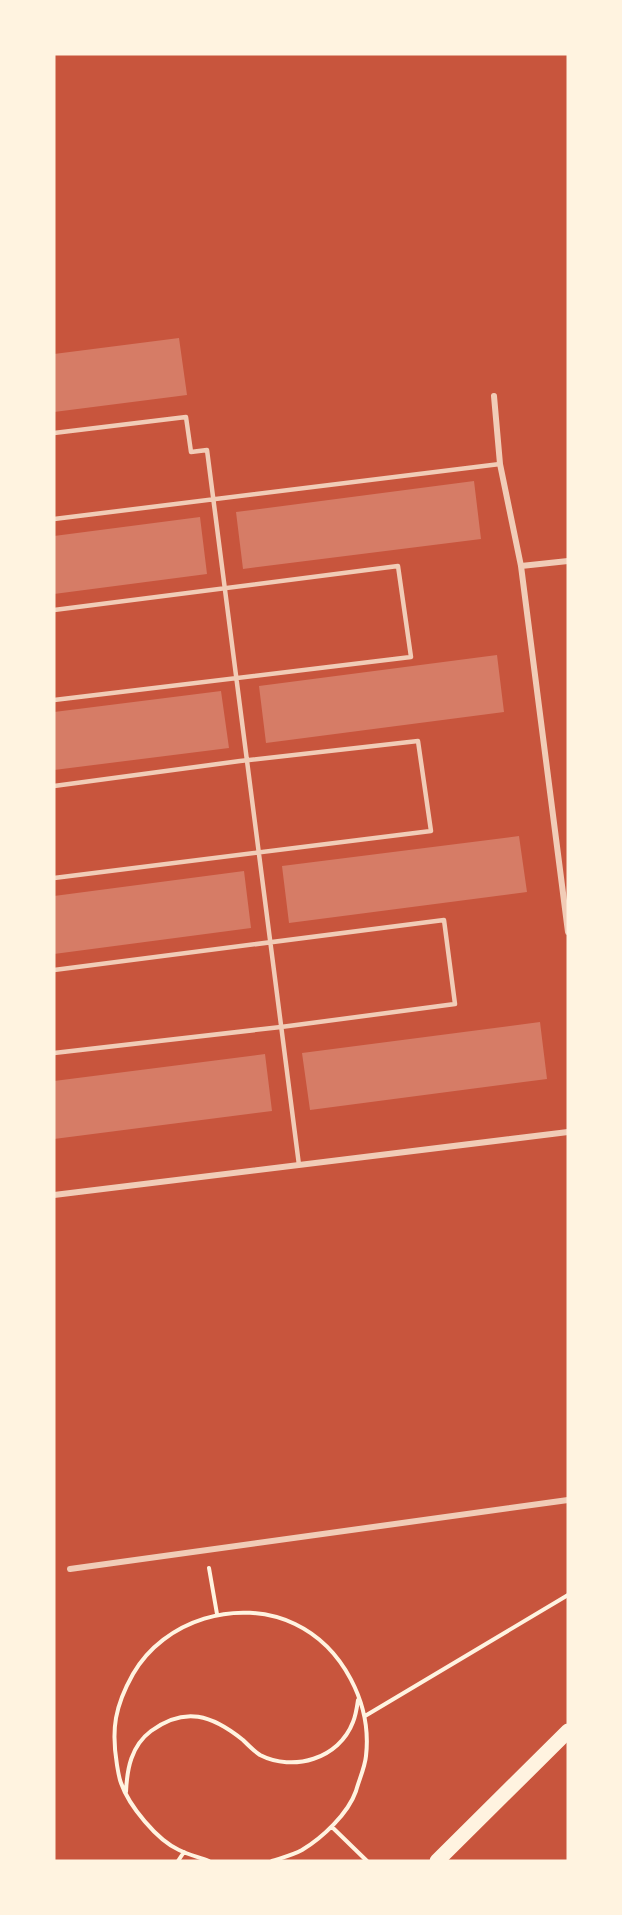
<svg xmlns="http://www.w3.org/2000/svg" width="622" height="1915" viewBox="0 0 622 1915" font-family="'IBM Plex Sans',sans-serif">
<style>
.building{fill:#d67c66}
.lines{fill:none;stroke-linecap:round;stroke-linejoin:round}
.path{stroke:#fff3e0;stroke-width:4}
.service{stroke:#f1ccb7;stroke-width:4.5}
.minor{stroke:#f1ccb7;stroke-width:6}
.primary{stroke:#fff3e0;stroke-width:15}
</style>
<rect width="100%" height="100%" fill="#c8553d"/>
<path class="building" d="M179,338L187,395L54,412V354Z
M474,481L481,539L243,569L236,512Z
M200,517L207,574L54,594V536Z
M497,655L504,712L266,743L259,686Z
M221,691L229,748L54,770V712Z
M519,836L527,892L289,923L282,866Z
M244,871L251,928L54,954V896Z
M540,1022L547,1079L310,1110L302,1053Z
M265,1054L272,1111L54,1139V1081Z"/>
<g class="lines">
<path class="path" d="M209,1568L217,1614
M365,1716L568,1595
M126,1792C127,1769 131,1746 151,1731C185,1706 212,1715 243,1740C248,1745 254,1751 260,1755C293,1772 339,1759 353,1722C356,1715 357,1707 358,1700
M332,1827L367,1861
M178,1861L184,1852
M209,1861C199,1857 189,1855 179,1850C157,1840 129,1806 121,1783C119,1778 118,1771 117,1765C111,1729 115,1706 133,1674C164,1620 238,1597 295,1624C343,1647 372,1704 366,1756C365,1767 359,1780 356,1791C348,1814 322,1838 302,1850C293,1855 281,1858 272,1861"/>
<path class="service" d="M54,433L186,417L191,452L207,450L299,1165
M54,519L500,464
M54,610L398,566L411,657L54,700
M54,786L240,761L418,741L431,831L54,878
M54,970L444,920L455,1004L281,1027L54,1053"/>
<path class="minor" d="M494,396L500,464L521,566
M568,561L521,566L568,932
M54,1195L568,1132
M70,1569L568,1500"/>
<path class="primary" d="M437,1861L568,1731"/>
</g>
<rect width="622" height="1915" fill="none" stroke="#fff3e0" stroke-width="111"/>
</svg>
